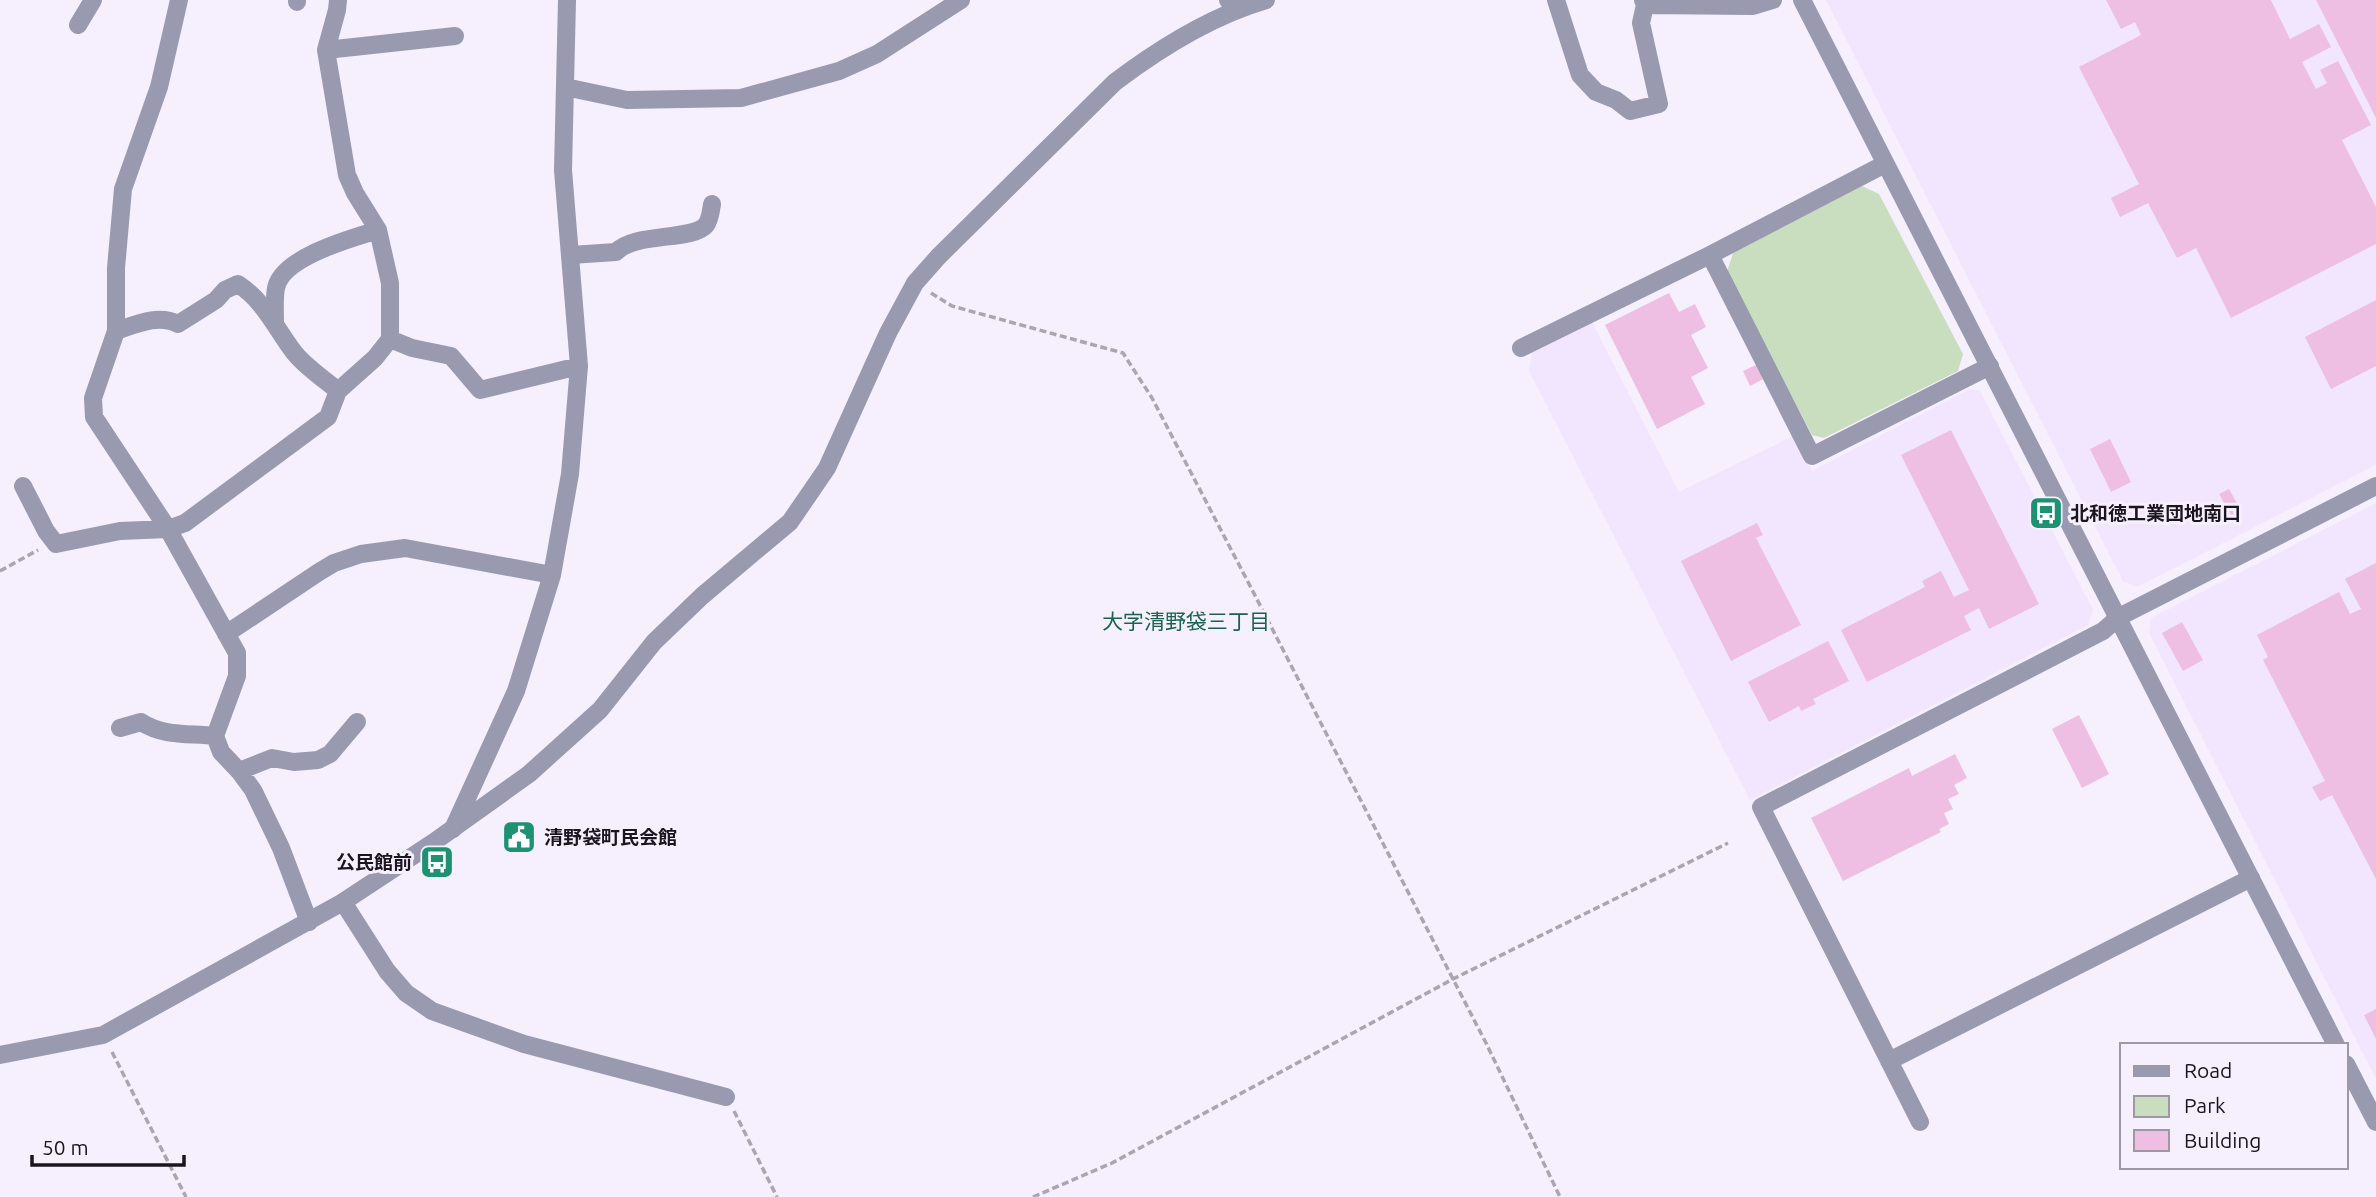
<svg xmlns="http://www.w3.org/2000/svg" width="2376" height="1197" viewBox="0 0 2376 1197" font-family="Ubuntu,'Noto Sans JP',sans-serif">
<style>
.built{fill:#f2e6fe}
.green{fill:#c9debe}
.building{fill:#eebfe2}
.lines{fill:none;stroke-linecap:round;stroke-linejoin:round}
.path{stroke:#aba5b2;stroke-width:3.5;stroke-dasharray:7 3.5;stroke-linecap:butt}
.minor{stroke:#999ab0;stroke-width:18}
.tertiary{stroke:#999ab0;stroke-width:18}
.labels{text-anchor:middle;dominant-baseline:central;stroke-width:6;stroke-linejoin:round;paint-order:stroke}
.poi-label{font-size:19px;font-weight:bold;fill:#1b1520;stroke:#f6effd;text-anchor:start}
.neighbourhood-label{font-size:21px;fill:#17644f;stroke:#f6effd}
</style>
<rect width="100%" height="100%" fill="#f6effd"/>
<path class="built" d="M1826,0H2376V465L2137,587L2123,581Z
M1592,322L1679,492L1793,436L1812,471L1970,389L1980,391L2093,610L2088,625L1750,800L1529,371L1532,353Z
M2376,503V1079L2149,633L2151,618Z"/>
<path class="green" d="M1862,186L1879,194L1963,354L1958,371L1824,438L1812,435L1727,272L1733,253Z"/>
<path class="building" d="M2106,0H2271L2290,39L2319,24L2331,47L2302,62L2316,89L2327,83L2320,70L2338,61L2371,125L2342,140L2376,207V244L2231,318L2196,248L2177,258L2148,203L2120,217L2111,198L2139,184L2079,67L2141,35L2135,22L2121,29Z
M2316,0H2376V118Z
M1669,293L1679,312L1695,304L1706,327L1691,335L1708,368L1691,377L1705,404L1657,429L1605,325Z
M2376,300V366L2331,389L2305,337Z
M1758,364L1765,378L1750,386L1743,371Z
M1951,430L2039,604L1989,629L1979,608L1964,616L1971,630L1867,682L1841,630L1925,587L1922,581L1941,571L1954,597L1969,590L1901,455Z
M2110,439L2131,482L2111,492L2090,449Z
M2229,489L2242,512L2232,517L2219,494Z
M1757,523L1763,535L1756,538L1801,625L1731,661L1681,561Z
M2376,563V879L2332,795L2320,801L2312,787L2325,781L2263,660L2268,657L2257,635L2339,592L2350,614L2361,609L2345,579Z
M2182,622L2203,660L2183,671L2162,633Z
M1828,641L1849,681L1813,699L1816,704L1801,711L1799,706L1769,722L1748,682Z
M2079,715L2109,774L2082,788L2052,729Z
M1955,754L1967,778L1954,785L1959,794L1948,799L1953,809L1944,813L1949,824L1939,829L1941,832L1843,881L1811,818L1909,768L1912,776Z
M2376,1009V1039L2364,1015Z"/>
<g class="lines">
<path class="path" d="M931,293L952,306L1123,353L1152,398L1247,580L1486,1043L1560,1197
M0,571L38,550
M112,1052L186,1197
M734,1111L777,1197
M1033,1197L1112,1163L1453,979L1728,843"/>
<path class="minor" d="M179,0L159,87L123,189L116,268V331L93,398L94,417L168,529L237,653V676L215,736L221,752L239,771L253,790L281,848L309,922
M297,0V2
M1228,0L1235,9
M1556,0L1580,75L1596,92L1616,100L1630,111L1659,104L1641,23L1645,5L1643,0
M1645,5L1753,6L1773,0
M78,25L93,0
M326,50L455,36
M565,87L627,100L741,98L839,71L877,54L961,0
M571,255L616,252C635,232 693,241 706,225C710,220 711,211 712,204
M1710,255L1812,456L1990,366
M275,322C275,311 274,299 276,288C282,257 352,238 378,230
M116,331C137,324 158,314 178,324L216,300L225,290L238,284C264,301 275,327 293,351C304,366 323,378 338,391
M390,339L412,348L451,356L480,390L579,366
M1521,348L1710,255L1885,164
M23,486L46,531L56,544L120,531L168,529L185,523L328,417L338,391L375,358L390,339V283L378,230L355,193L347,175L326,50L337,10L338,0
M226,634L319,572L334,563L361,554L405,548L552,575
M120,728L141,722C164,737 189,733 215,736
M239,771L272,758L294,762L318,760L330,754L357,722
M453,829L516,691L552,575L570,474L579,366L563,170L567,0
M343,902L387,971L406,993L432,1011L524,1044L726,1097
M1889,1061L2251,878
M1920,1122L1761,807L2103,631L2119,617L2376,486"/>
<path class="tertiary" d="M1802,0L2336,1045
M0,1055L103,1035L343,902L434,842L529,774L600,710L654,642L702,596L790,522L827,468L888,333L915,283L938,257L1115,82C1160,48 1211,16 1266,0
M2346,1064L2376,1122"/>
</g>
<defs>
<g id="bus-square" transform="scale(1.75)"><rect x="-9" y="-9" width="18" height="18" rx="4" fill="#1f9173" stroke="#f6effd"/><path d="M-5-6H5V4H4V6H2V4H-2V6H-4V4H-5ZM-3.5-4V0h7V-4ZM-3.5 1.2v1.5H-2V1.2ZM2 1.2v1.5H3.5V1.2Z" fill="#fff"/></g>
<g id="civic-square" transform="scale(1.75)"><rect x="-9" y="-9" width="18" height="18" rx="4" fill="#1f9173" stroke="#f6effd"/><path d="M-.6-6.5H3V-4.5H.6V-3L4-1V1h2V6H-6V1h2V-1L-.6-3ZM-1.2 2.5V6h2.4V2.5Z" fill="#fff"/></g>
</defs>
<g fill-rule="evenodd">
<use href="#bus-square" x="2046" y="513"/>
<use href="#civic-square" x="519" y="837"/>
<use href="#bus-square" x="437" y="862"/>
</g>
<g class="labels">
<g class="poi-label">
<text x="2070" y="513">北和徳工業団地南口</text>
<text x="544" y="837">清野袋町民会館</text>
<text x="412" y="862" text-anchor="end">公民館前</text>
</g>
<g class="neighbourhood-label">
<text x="1186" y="621">大字清野袋三丁目</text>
</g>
</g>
<rect x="2120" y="1043" width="228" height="126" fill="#f6effd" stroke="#9e98a5" stroke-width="2"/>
<rect x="2134" y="1066" width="35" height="10" fill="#999ab0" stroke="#9e98a5" stroke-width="2"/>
<text x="2184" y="1078" font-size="21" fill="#1b1520">Road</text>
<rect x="2134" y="1096" width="35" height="21" fill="#c9debe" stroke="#9e98a5" stroke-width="2"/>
<text x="2184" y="1113" font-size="21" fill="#1b1520">Park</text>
<rect x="2134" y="1130" width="35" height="21" fill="#eebfe2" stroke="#9e98a5" stroke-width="2"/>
<text x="2184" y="1148" font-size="21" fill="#1b1520">Building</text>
<path d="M32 1155v10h152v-10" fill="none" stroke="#1b1520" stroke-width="3.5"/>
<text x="42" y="1155" font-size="21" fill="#1b1520" stroke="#f6effd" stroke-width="5" paint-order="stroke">50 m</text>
</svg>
